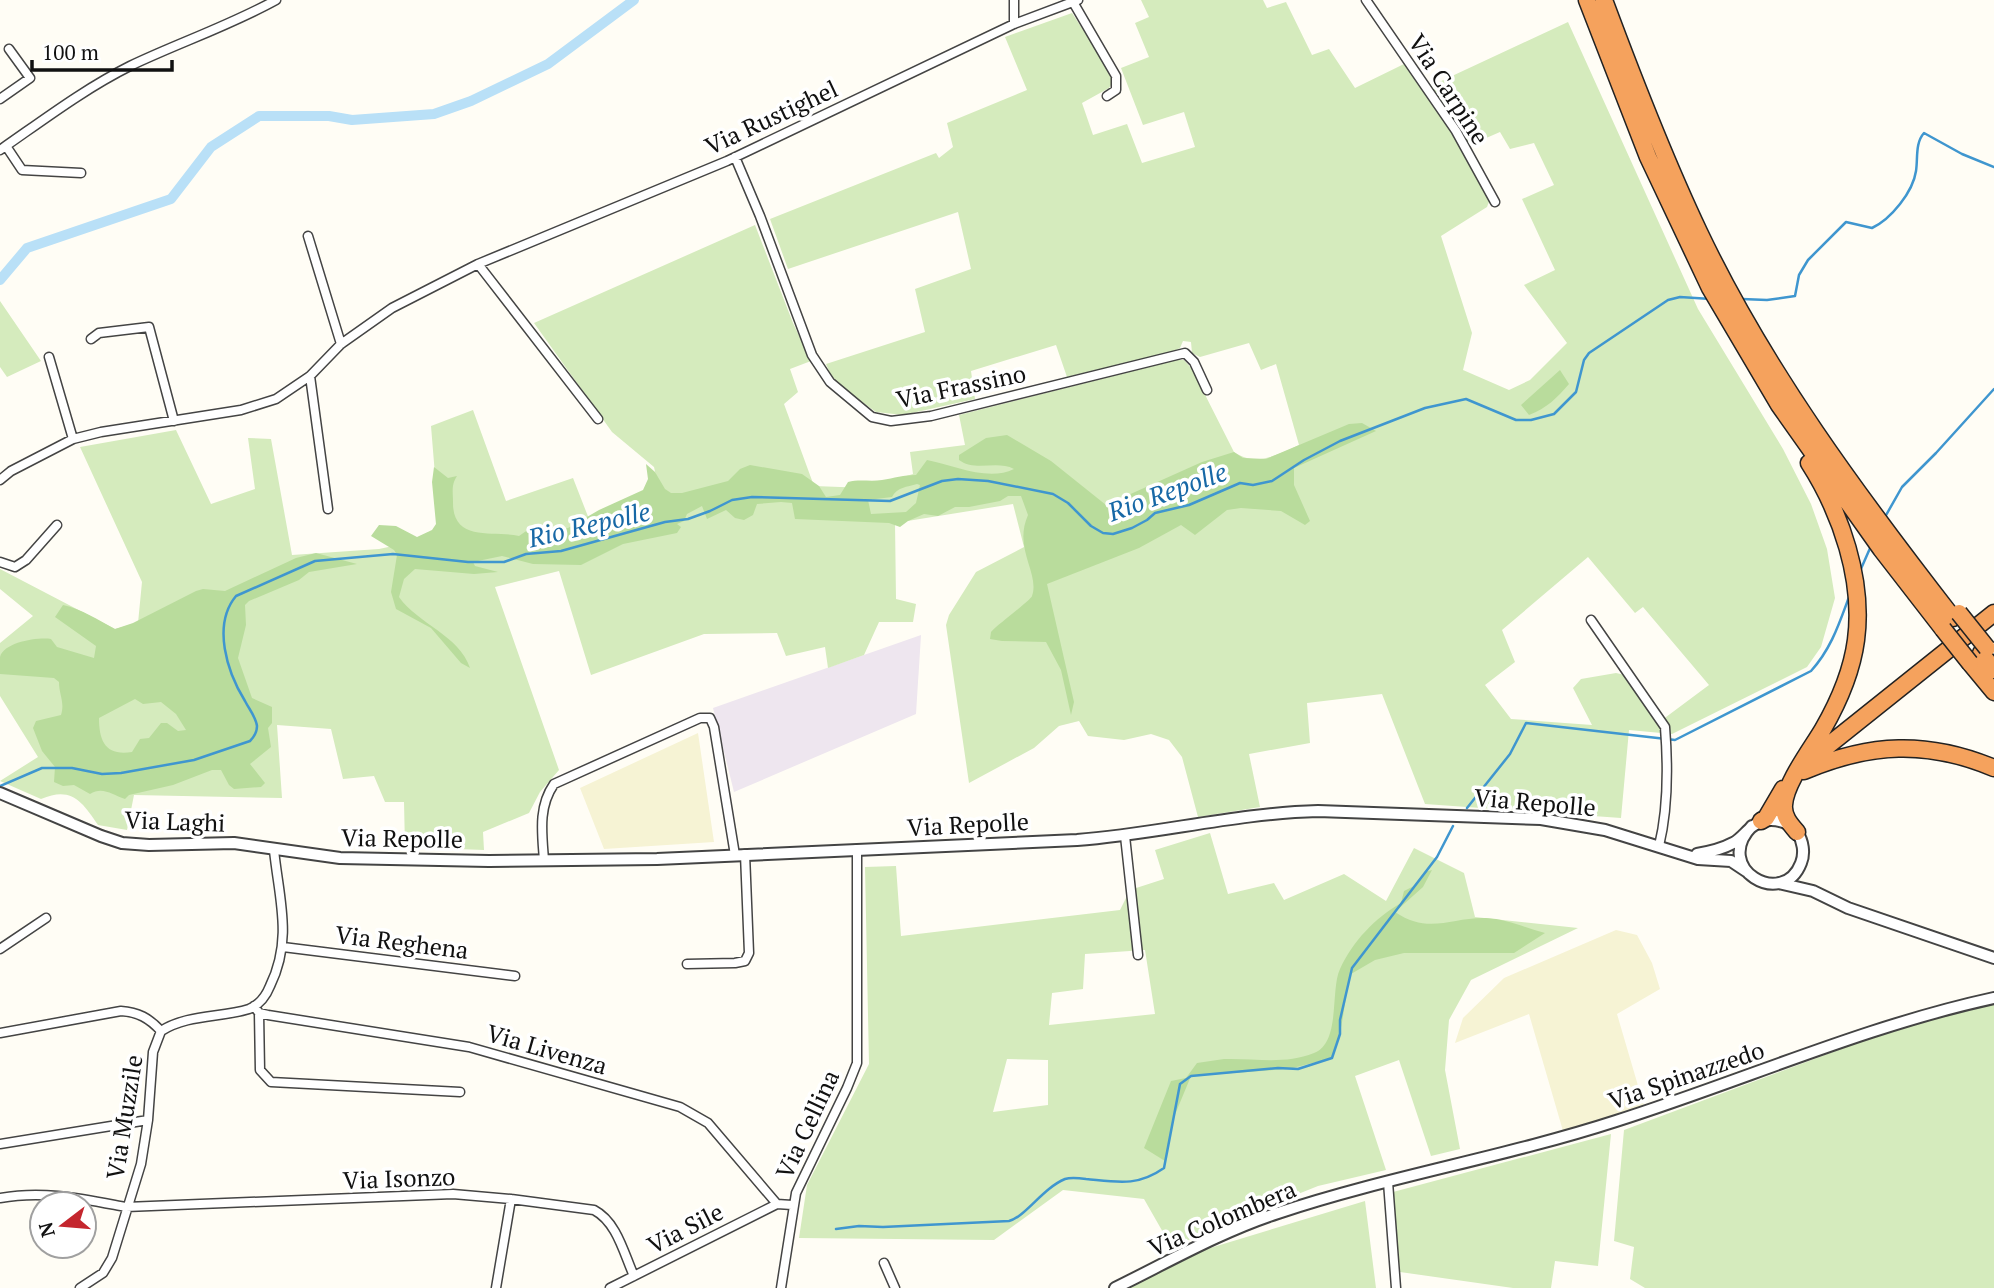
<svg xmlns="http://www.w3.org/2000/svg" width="1994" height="1288" viewBox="0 0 1994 1288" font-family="'PT Serif',serif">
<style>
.industrial{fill:#eee6ef}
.farmland{fill:#f6f3d4}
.green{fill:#d5ebbd;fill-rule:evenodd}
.forest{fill:#b9dc9c;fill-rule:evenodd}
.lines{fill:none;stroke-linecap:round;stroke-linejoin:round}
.stream{stroke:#3f96cf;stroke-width:2.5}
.canal{stroke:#b9e0f7;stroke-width:10}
.minor-casing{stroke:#444;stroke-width:11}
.tertiary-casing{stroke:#444;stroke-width:14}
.motorway-casing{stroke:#222;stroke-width:19}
.minor{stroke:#fff;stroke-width:8}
.tertiary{stroke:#fff;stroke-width:10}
.motorway{stroke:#f5a25d;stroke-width:16}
.motorway-bridge-casing{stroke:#222;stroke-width:19;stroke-linecap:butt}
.motorway-bridge{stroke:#f5a25d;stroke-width:16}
.labels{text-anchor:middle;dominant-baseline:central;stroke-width:7;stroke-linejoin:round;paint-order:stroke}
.street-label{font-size:24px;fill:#111;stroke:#fff}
.water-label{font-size:26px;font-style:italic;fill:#1768a6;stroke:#fff}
</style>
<rect width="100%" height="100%" fill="#fffdf5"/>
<path class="industrial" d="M921,635L916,714L734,792L713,708Z"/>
<path class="farmland" d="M698,733L714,842L604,849L580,788Z
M1616,930L1637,935L1652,963L1660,989L1617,1014L1644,1106L1563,1131L1529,1014L1455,1043L1463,1018L1504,978Z"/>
<path class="green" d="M1141,0H1263L1267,8L1286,2L1312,55L1329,49L1355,88L1404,64L1422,90L1568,22L1698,309L1783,449L1811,504L1827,549L1835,598L1821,647L1807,667L1672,734L1629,730L1621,818L1425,804L1382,694L1307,703L1310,743L1249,754L1260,807L1198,817L1182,757L1169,740L1151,734L1124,740L1088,736L1079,721L1059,726L1034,748L969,783L946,625L949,615L976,572L1024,547L1013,504L895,523L896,599L916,604L913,622H879L864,655L828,668L825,647L786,656L777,633L704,634L591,675L559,571L495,587L559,770L540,792L529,813L483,832L484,850L405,847L404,802H385L374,776L343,779L331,729L277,725L282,798L134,795L127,830L98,825C82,801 71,786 41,799L0,781L38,757L0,696V643L33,616L0,589V569L115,629L138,623L142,582L80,447L176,430L211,504L255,489L248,438L271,439L292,555L379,549L440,536L431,426L473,410L506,501L573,478L589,519L661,499L654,467L612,432L534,323L755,225L793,323L811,361L790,369L798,392L784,404L814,486L867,488L913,474L910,452L965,445L959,415L1177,360H1184L1192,369L1234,452C1256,467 1277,455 1299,445L1276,364L1261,370L1249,343L1200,357L1192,353L1191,342L1183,341L1180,348L1174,351L1067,377L1056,345L971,371L975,399L903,415L876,412L834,382L826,364L925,332L915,289L971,269L958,212L788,269L770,219L936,153L939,158L953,147L947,123L1027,90L1005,37L1072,13L1107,66L1113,82L1109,88L1082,103L1093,135L1127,124L1142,163L1195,147L1184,112L1143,125L1121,68L1149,57L1135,23L1149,17ZM1500,132L1510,149L1534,143L1554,185L1522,199L1555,270L1524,285L1567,343L1530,380L1509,390L1463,370L1472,333L1441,236L1487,207L1490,199L1461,149ZM1588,557L1635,613L1643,607L1709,685L1658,723L1625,675L1616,673L1581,679L1573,688L1592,725L1511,719L1485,685L1515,662L1502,630Z
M0,301L41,361L7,377L0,367Z
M1210,833L1228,894L1274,883L1284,900L1344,874L1386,901L1414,848L1464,873L1475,917L1578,928L1471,980L1449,1020L1445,1070L1460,1149L1431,1156L1399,1060L1355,1076L1386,1170L1318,1186L1213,1228L1172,1248L1144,1199L1063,1190L994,1240L799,1238L807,1185L869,1064L865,867L896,866L901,936L1120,910L1130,890L1164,879L1155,850ZM1145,950L1155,1014L1049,1025L1052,993L1083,989L1085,954ZM1007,1059L1048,1060V1105L993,1112Z
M1994,1002V1288H1645L1630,1279L1634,1247L1614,1241L1624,1130L1873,1037Z
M1611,1134L1598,1266L1555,1261L1551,1288H1513L1400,1272L1393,1192Z
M1365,1201L1376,1288H1125L1197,1252Z"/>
<path class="forest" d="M1560,370L1569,384C1557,398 1547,408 1529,415L1521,405Z
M1362,423L1376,431L1294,468V485L1310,521L1305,525L1281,511L1241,508L1227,510L1195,535L1181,525L1139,548L1047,584L1074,702L1071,715L1061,670L1046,642L1002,641L990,639L991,632C998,624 1031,600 1032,596C1040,573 1013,549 1028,515L1021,496H1008L1000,501L969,507H955L938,516L924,514L908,521L900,527L889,523L795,519L792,503L781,502L757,504L753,515L744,520L735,518L726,510L707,519L702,506L687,514L684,521L677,524L681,527L677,533L623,544L581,565L533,564L502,556L473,562L475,566L498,572L474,574L415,569L404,579L399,597C418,624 459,635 470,668L461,663L431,628L396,609L391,592L397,555L394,550L371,536L379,525L396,526L417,537L432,530L436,524L432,482L434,467L448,478L457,476C451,485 453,492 453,503C453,543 495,530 519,536L532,527L536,534L568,528L599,510L643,490L648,479L646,464L655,472L665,489L671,493H682L728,481L740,469L750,465L802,474L819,486L826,497L840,495L848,482C859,479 871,482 882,480C894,478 904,475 916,475L927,460C954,465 988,482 1014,469C997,460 975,472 959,460V455L986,438L1007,435L1051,461L1106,505L1202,462L1234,452L1243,458L1266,459L1349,424ZM917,484L920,485L916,503L906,512L871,514L868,500L892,497C897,487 907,487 917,484Z
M316,553L357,564L309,572L299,580L249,601L245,605L246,625L238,658L252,698L272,707V723L268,728L271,747L250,764L265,783L261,787L234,789L229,785L221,770H212L173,785L129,795L125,799C112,795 103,786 90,794L74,785L63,786L54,782L55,767L42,751L33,728L36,721L61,715C65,702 59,695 59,682L54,678L0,674C0,669 0,661 0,657C4,642 38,637 51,639L57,647L94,658L96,646L55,617L63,605C82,609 98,620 115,629L133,623L196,591L203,589L225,591L296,558ZM135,699L143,704L161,702L176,714L186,730L178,731L167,723H161L149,738L140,739L132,752C106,756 99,742 99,718Z
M1432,870L1423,887L1395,912C1429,935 1451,917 1486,918C1506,919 1526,928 1545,933L1514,953H1404L1375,960L1351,974C1343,1002 1344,1031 1332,1058L1289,1069L1191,1076L1174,1117L1165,1161L1144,1148L1171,1081L1186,1078L1197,1063C1206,1062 1215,1060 1224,1059C1255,1058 1284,1065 1314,1053C1341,1043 1330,990 1340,969C1353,941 1375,918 1401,903L1404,891L1414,886L1425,872Z"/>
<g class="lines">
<path class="stream" d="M1742,299L1767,300L1795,296L1799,275L1808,260L1846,222L1872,228C1891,219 1913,192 1916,171C1918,158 1915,143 1924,133L1962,154L1994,167
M1885,517L1902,487L1936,453L1994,389
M1860,571L1871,546
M0,786L42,768H72L102,774L121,773L194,760L250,741C254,737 257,732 257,726C256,717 249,709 245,701C227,672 212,625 236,596L315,561L393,554L468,562H504L526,554L561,551L665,522L688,519L710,511L732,500L752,497L890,501L942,481L958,479L988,481L1053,494L1068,503L1091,526L1103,533L1113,534L1132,528L1147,520L1155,513L1189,505L1240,483L1253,485L1272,481L1304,460L1340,441L1425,408L1466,399L1516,420H1531L1554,414L1576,392L1584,360L1589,353L1668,300L1680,297L1711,299
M1467,808L1510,754L1526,723L1675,740L1811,671C1831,649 1839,624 1849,597
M836,1229L859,1226L883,1227L1009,1221C1025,1217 1043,1188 1065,1179C1071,1177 1079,1178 1086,1179C1117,1182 1137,1187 1164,1168L1180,1084L1191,1076L1278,1068L1298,1069L1332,1058L1340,1034V1020L1352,968L1437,857L1453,826"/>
<path class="canal" d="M0,280L27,248L171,199L211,147L259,116H329L352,120L434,114L471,101L548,64L634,0"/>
<g class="minor-casing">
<path id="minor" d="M1366,0L1456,131L1495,202
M1073,2L1116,76V90L1107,96
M1014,24V0
M0,99L30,78L9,49
M6,146L22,170L81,173
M0,150C42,121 84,89 130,66C178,43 229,26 276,0
M735,157L760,216L812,355L830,382L872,417L891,421L931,416L1185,353L1194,362L1207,390
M308,236L341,344
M478,264L598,419
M91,339L99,333L149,327L174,421
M49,357L73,439
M310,376L328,509
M0,480L11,471L73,439L101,432L241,410L276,399L310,376L341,344L392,308L478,264L727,161L1014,24L1078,0
M0,562L15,567L26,560L57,525
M1591,620L1665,727C1668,765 1668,809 1659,846
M1125,836L1138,955
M544,860C542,833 538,807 554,784L700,718H710L714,727L735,855
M283,947L515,976
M0,949L46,918
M687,964L735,963L745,961L749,953L745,854
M254,1006L259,1013L268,1015L469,1047L680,1107L708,1123L777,1204L792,1205
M259,1013L260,1070L271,1082L460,1092
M0,1033L121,1011C138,1012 149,1018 161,1031
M0,1144L148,1120
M1388,1182L1396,1288
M0,1198C44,1190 83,1199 126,1207L453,1194L511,1199L594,1210C617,1222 624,1254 634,1276
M884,1263L895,1288
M80,1288L103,1273L112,1258L141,1164L148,1120L153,1052L161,1031C188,1014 220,1018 249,1009C259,1005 266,996 270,986C293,939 279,899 274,850
M496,1288L511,1199
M610,1288L777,1204
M781,1288L796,1193L847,1088L857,1063V849"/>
</g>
<g class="tertiary-casing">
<path id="tertiary" d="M0,793L101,836L122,843L149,845L234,843L340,858L489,861L657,859L1077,840C1157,834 1237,813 1318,811L1541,819L1605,830L1698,859L1731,861L1746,871
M1697,854C1709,852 1722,849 1733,843C1741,839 1746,831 1753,826C1767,816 1786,819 1797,832C1803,841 1805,853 1801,863C1783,910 1711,868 1752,826
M1779,883L1813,891L1848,908L1994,958
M1115,1288C1168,1262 1222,1231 1278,1213C1389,1176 1505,1157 1616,1121C1742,1081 1865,1026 1994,998"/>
</g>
<g class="motorway-casing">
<path id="motorway" d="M1587,0L1648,157L1710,288L1779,405L1881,549L1943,629
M1604,0C1633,78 1663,156 1699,232C1765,371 1859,497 1953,618
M1981,653L1994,670
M1970,663L1994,692
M1810,760L1994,613
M1804,771C1870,743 1927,740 1994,768
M1761,821L1766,818L1783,789
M1797,832C1790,824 1783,816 1784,805C1785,783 1812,748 1823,729C1838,703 1852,670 1856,640C1864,580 1841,513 1809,463"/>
</g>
<use href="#minor" class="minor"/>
<use href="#tertiary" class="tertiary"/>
<use href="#motorway" class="motorway"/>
<g class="motorway-bridge-casing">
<path id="motorway-bridge" d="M1959,613L1987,648
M1943,629L1970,663"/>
</g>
<use href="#motorway-bridge" class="motorway-bridge"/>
</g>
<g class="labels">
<g class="street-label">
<text transform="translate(1449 89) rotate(57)">Via Carpine</text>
<text transform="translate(771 117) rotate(-25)">Via Rustighel</text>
<text transform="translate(961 386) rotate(-12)">Via Frassino</text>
<text transform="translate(1535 802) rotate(5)">Via Repolle</text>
<text transform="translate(175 821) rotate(2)">Via Laghi</text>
<text transform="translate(968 824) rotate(-3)">Via Repolle</text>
<text transform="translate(402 838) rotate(1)">Via Repolle</text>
<text transform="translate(402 942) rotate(7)">Via Reghena</text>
<text transform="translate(547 1049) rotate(16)">Via Livenza</text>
<text transform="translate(1686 1075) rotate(-19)">Via Spinazzedo</text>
<text transform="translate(124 1117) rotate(-81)">Via Muzzile</text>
<text transform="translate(807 1124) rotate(-65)">Via Cellina</text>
<text transform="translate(399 1178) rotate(-2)">Via Isonzo</text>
<text transform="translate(1222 1218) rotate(-23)">Via Colombera</text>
<text transform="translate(685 1228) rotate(-27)">Via Sile</text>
</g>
<g class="water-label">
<text transform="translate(1167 491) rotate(-20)">Rio Repolle</text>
<text transform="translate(589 524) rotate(-13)">Rio Repolle</text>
</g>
</g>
<g transform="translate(63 1225) rotate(254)"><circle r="33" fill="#ffffff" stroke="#a0a0a0" stroke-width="2"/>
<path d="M0-5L12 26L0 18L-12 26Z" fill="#c4262e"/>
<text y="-10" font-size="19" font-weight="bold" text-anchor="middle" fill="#111111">N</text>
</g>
<path d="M32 60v10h140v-10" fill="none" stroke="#111111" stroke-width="3.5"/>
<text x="42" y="60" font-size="21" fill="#111111" stroke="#ffffff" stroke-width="5" paint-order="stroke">100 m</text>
</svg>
